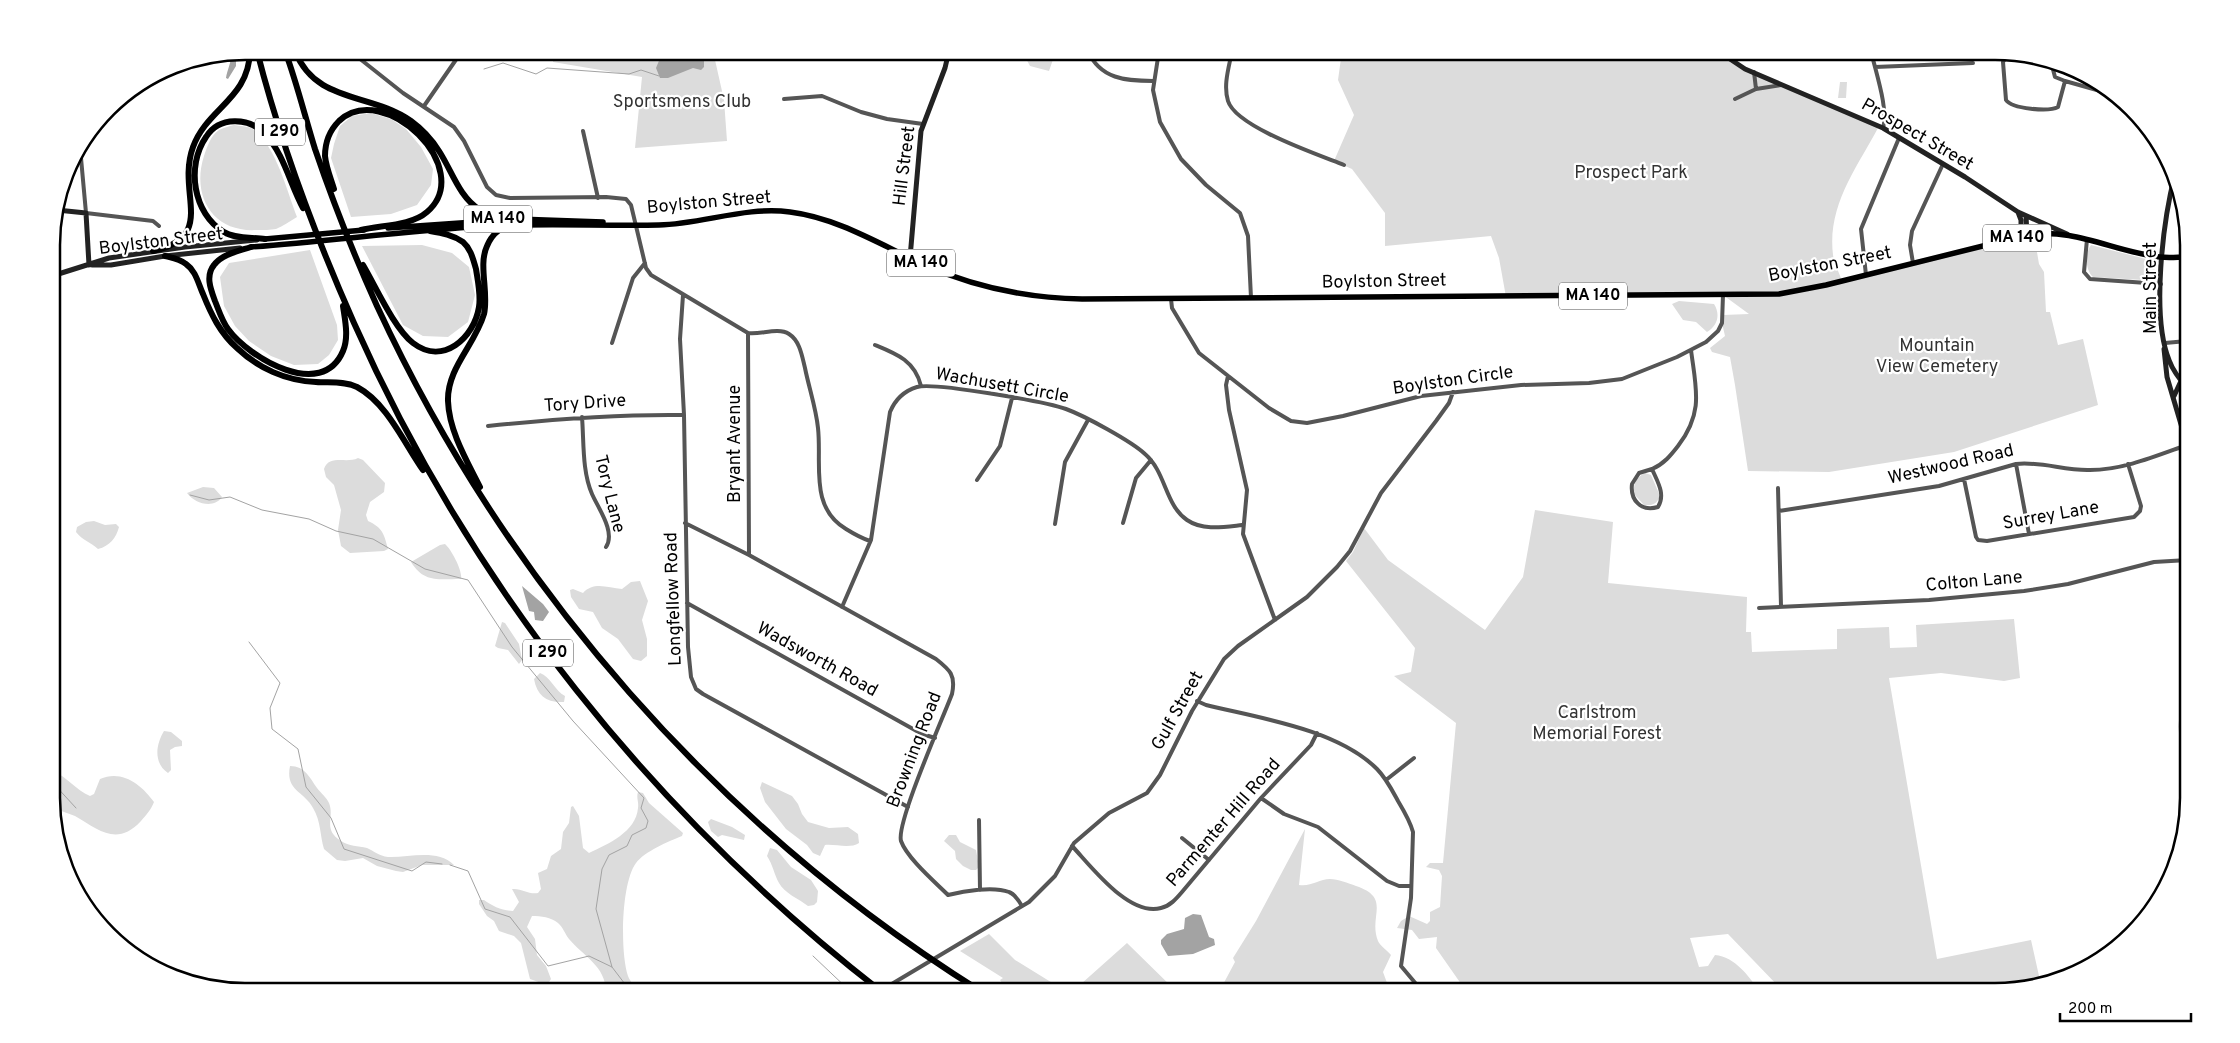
<svg xmlns="http://www.w3.org/2000/svg" width="2240" height="1043" viewBox="0 0 2240 1043" font-family="Overpass,sans-serif">
<style>
.green{fill:#dcdcdc}
.water{fill:#a3a3a3}
.lines{fill:none;stroke-linecap:round;stroke-linejoin:round}
.stream{stroke:#a3a3a3;stroke-width:1}
.street{stroke:#555;stroke-width:4}
.secondary{stroke:#222;stroke-width:5}
.primary{stroke:#000;stroke-width:5.5}
.highway{stroke:#000;stroke-width:6}
.labels{text-anchor:middle;dominant-baseline:central;stroke-width:4.5;stroke-linejoin:round;paint-order:stroke}
.shield{fill:#fff;stroke:#4c4c4c;stroke-width:1}
.shield-label{font-size:16px;font-weight:bold;fill:#000}
.park-label{font-size:18px;fill:#333;stroke:#fff}
.street-label{font-size:18px;fill:#000;stroke:#fff}
.rim{fill:none;stroke:#000;stroke-width:2.5}
</style>
<rect width="100%" height="100%" fill="#fff"/>
<path class="green" d="M554,51H713L724,100L727,141L635,148L642,77L553,62Z
M1022,51H1056L1049,71L1030,66Z
M1342,51H1718L1732,62L1879,126C1857,168 1827,205 1833,255C1834,263 1839,272 1842,281L2034,234L2039,264L2044,272L2046,312H2050L2058,345L2083,339L2098,405L1954,452L1829,472L1748,471L1735,385L1730,357L1712,352L1710,348L1725,336L1722,323L1723,315L1749,314L1723,295L1506,297L1499,258L1491,236L1385,246V213L1352,169L1334,161L1354,115L1338,80Z
M1840,82H1847L1846,98H1838Z
M371,113L391,119L406,129L421,147L433,169L431,185L417,205L391,214L351,217L331,158L334,144L340,126L352,116Z
M234,125C239,126 248,126 253,129C276,146 287,191 297,217C290,221 283,226 276,229C271,230 263,230 257,230C213,233 191,196 204,156C207,147 211,135 219,130C223,128 229,126 234,125Z
M1913,127L1924,134L1919,142L1908,135Z
M422,245L452,253L469,267L475,295L468,322L448,337L423,336L403,325L362,246Z
M2091,245L2150,260L2154,263L2155,279L2143,280L2093,277C2085,270 2085,253 2091,245Z
M310,250L337,325L338,340L329,355L318,364L294,365L271,356L249,341L235,326L224,306L220,277L229,263Z
M1679,301L1714,304C1721,315 1717,326 1707,332L1696,322L1683,320L1672,304Z
M358,458L363,460L385,483L384,492L370,502L366,515L368,521C383,528 384,534 388,549L384,551L350,553L341,546L338,530L341,510L334,485L326,477L324,469C329,454 347,464 358,458Z
M1645,473L1651,475L1660,496C1657,504 1652,506 1644,505L1634,494C1633,485 1636,477 1645,473Z
M203,487L214,488L222,497C214,509 195,504 187,493Z
M1535,510L1613,522L1608,583L1747,597L1746,632H1751L1752,652L1837,649V629L1889,627L1890,648L1917,647L1916,625L2014,619L2020,678L2004,681L1941,673L1889,678L1937,959L2031,940L2041,985L2008,991H1783L1728,934L1690,938L1699,967L1708,966L1715,955C1735,957 1749,976 1759,991H1466L1436,948L1437,937L1419,939L1412,930L1397,928L1401,921L1409,916L1427,924L1430,921V912L1440,907L1442,876L1439,870L1426,867L1430,863H1443L1456,723L1394,676L1411,672L1415,648L1346,561L1353,552L1364,528L1388,560L1485,630L1523,577Z
M94,521L105,525L116,524L119,527C116,538 110,546 98,549C91,542 83,541 76,532L77,527L86,522Z
M445,544C452,550 463,572 461,579C438,579 424,583 411,562L440,545Z
M640,581L648,601L642,620L647,639V656L641,661L633,659L618,639L602,628L593,612L579,609L571,597L570,590L573,589L583,593C594,581 608,588 622,589L631,582Z
M502,622L505,623L519,644L522,660L519,664L508,650L498,648L495,646Z
M540,673C550,676 555,691 565,696L564,702C547,703 537,696 534,679Z
M164,731L171,732L182,741V746L175,747L170,750L171,770L168,773C153,763 156,744 164,731Z
M290,766C305,766 310,778 317,788C321,793 327,798 329,803C335,818 322,829 341,841C349,846 358,846 367,848C374,851 379,856 388,857C408,858 437,848 454,865H422L403,872L396,871L377,866L363,858L345,861L337,860L324,849C320,836 321,821 313,808C304,791 285,791 290,766Z
M53,771C67,777 76,790 90,796L94,794L100,779C122,769 142,785 154,802C151,810 146,815 141,821C117,847 99,830 75,816C68,813 60,811 53,807Z
M762,782L792,796L798,804L802,814L808,822L829,828L848,827L858,834L859,843C850,849 836,844 825,845L820,856L813,853L807,845L786,829L765,802L760,788Z
M638,792L643,793L649,803L683,833L682,836C669,841 644,852 636,863C621,883 620,953 628,976C630,982 636,987 640,992H606C606,966 583,956 569,939C565,934 563,927 558,923C551,917 541,916 532,916L527,927L535,939L537,955L546,966L551,979L547,985L530,979L521,943L514,936L499,931L494,921L487,916L479,904V900H484C492,906 503,911 513,911L519,902L512,889C522,888 529,895 538,893L541,889L538,873L547,869L551,856L561,849L563,832L569,823L571,807L573,806L579,816L583,848L589,853C608,844 636,832 638,808C639,802 636,798 638,792Z
M711,819L732,827L745,835L744,840L722,835L718,837L711,831L708,822Z
M1305,829L1299,885C1311,887 1319,879 1330,879C1338,879 1348,883 1356,886C1392,898 1368,916 1378,941C1380,946 1387,950 1391,955L1383,972L1390,991L1219,992L1235,962L1233,958L1256,921Z
M949,835H956L960,842L976,850L979,867L976,870H971L963,866L956,859L955,851L944,841Z
M770,848L777,850L791,867L811,880L818,891L817,902L814,905L808,906C799,899 784,893 779,883C774,874 773,865 767,856Z
M989,934L1015,960L1067,992C1048,992 1012,999 1000,980L1003,978L960,951Z
M1127,943L1177,992H1072Z"/>
<path class="water" d="M663,51H701L704,60V67L701,70L693,68L668,78H660L656,68Z
M236,53V66L228,79L226,78C227,70 232,61 231,54Z
M522,586L543,604L549,612L543,621L535,620L534,612L529,611Z
M1193,914L1201,915L1209,937L1214,939L1215,945L1193,954L1168,956L1161,944V940L1167,934L1184,929L1185,918Z"/>
<g class="lines">
<path class="stream" d="M412,51H416
M432,51L449,58
M710,55L718,51
M484,69L503,63L536,74L547,68L629,74L641,70L659,76
M190,495L209,500L230,497L262,510L309,519L336,531L373,539L425,569L468,580L512,647L573,721L644,798L641,808L648,821L646,828L632,835L627,846L609,855L602,869L596,909L612,967
M249,642L280,683L270,708L272,729L298,749L306,787L331,818L344,849L412,871L426,862L442,864
M53,783L76,808
M450,865L468,871L485,909L510,917L548,966L589,956L612,967L631,992
M813,956L851,992"/>
<path class="street" d="M350,51L403,93L454,127L464,141L487,187L496,195L510,198L606,197L626,199L631,205L646,268L651,275L748,333C760,335 778,327 789,334C800,341 802,356 805,368C809,388 816,408 818,428C822,464 809,507 846,529C854,534 861,538 870,541
M1088,51C1100,79 1126,81 1153,81
M1159,51L1153,90L1160,122L1181,159L1206,185L1240,213L1248,236L1251,298
M1232,51C1229,67 1223,85 1228,101C1236,127 1319,155 1344,165
M1871,51C1875,70 1889,110 1883,128
M2008,54L2003,62L2006,100C2012,109 2049,112 2058,107L2065,81L2055,77L2051,62
M1231,56L1256,51
M1875,67L1973,63
M1754,72L1756,89
M2065,81L2118,96
M784,99L822,96L861,112L887,119L923,124
M1735,99L1756,89L1781,85
M424,106L462,51
M583,131L598,198
M80,147L86,213L153,221L159,226
M2087,239L2084,272L2090,279L2161,284
M1913,263L1910,245L1912,231L1943,164
M1866,275L1861,229L1899,138
M683,295L680,339L684,415L688,647L691,677L696,689L703,694L908,807
M1171,299L1172,308L1199,353L1269,408L1291,421L1307,423L1343,416L1421,396L1521,385L1589,383L1622,379L1677,357L1706,342L1718,331L1722,323L1723,295
M748,333L749,555
M612,343L633,278L645,263
M2165,343L2187,341
M875,345C897,354 915,361 921,386
M1228,376L1226,385L1229,410L1247,490L1243,534L1275,620
M582,417C584,442 582,471 592,494C598,508 616,532 606,547
M488,426C554,419 618,414 684,415
M2016,464L2029,534
M1652,469C1664,464 1671,455 1678,446C1704,412 1696,389 1691,350
M1652,469C1657,481 1666,494 1658,507C1641,512 1630,500 1632,484L1639,473Z
M1964,479L1976,537L1978,540L1987,541L2134,517L2140,511L2141,506L2128,464
M977,480L1000,446L1012,398
M1778,488L1781,606
M1779,511L1939,486L2016,464C2041,461 2065,471 2090,470C2123,470 2156,456 2187,445
M685,523L749,555L936,659C950,670 956,675 952,694C943,718 896,823 901,841C907,858 935,882 948,895C964,891 993,886 1009,892C1015,894 1019,901 1022,906
M1123,523L1136,478L1151,460
M1055,524L1065,462L1088,420
M687,603L922,734L935,738
M842,607L871,540L890,412C895,400 904,391 917,387C934,382 1047,402 1066,409C1085,416 1131,441 1145,454C1166,472 1165,505 1187,520C1203,531 1224,527 1242,525
M1759,608L1929,600L2024,591L2068,584L2154,562L2188,560
M1197,701L1206,705C1259,718 1337,729 1377,769C1386,778 1392,790 1398,801C1404,811 1410,821 1413,832L1411,898L1401,966L1422,991
M1386,780L1414,758
M1261,798L1284,814L1318,827L1387,881L1399,886H1411
M979,820L980,890
M1182,838L1209,860
M1072,846C1091,866 1129,917 1161,908C1170,906 1176,899 1182,892L1261,798L1311,745L1317,733
M880,991L1029,902L1055,876L1074,843L1109,813L1147,793L1160,775L1192,711L1224,659L1238,646L1307,597L1337,567L1350,551L1381,493L1436,421L1449,403L1453,392"/>
<path class="secondary" d="M1718,51L1745,69L1883,128L1965,177L2018,212L2067,234
M2175,174C2163,221 2151,315 2169,360C2173,371 2180,380 2188,389
M57,210L86,213L89,265
M2018,212L2021,220V237
M2026,216L2027,235
M910,258L921,131L945,68L949,51
M92,265H111L165,256L240,248
M52,276L109,258L185,247L257,240
M2164,349L2167,377L2188,448
M2174,396L2181,381
M2188,665C2180,711 2178,740 2189,786"/>
<path class="primary" d="M388,228L517,219L603,222
M265,239L364,230
M251,247C329,241 407,231 485,226C543,223 601,226 659,225C703,224 746,206 790,212C838,218 881,245 925,265C974,287 1028,298 1082,299L1779,294L1826,285L2027,235C2073,227 2115,252 2160,257C2169,258 2178,257 2187,257"/>
<path class="highway" d="M257,51C281,145 315,235 354,323C471,587 654,815 882,992
M285,51C297,83 305,117 315,149C333,202 354,255 377,306C507,587 719,828 982,992
M295,51C316,104 370,92 411,121C422,129 432,140 439,151C452,171 459,197 480,210C491,216 505,217 517,219
M334,189C331,179 326,167 325,156C325,143 330,130 339,121C384,79 477,169 427,212C411,226 381,225 361,230
M265,239C252,237 235,239 224,232C193,214 186,166 206,137C219,116 249,117 265,134C284,154 290,184 303,208
M251,247C239,251 222,254 214,265C205,276 211,290 215,301C219,311 222,321 228,329C249,358 322,401 343,351C349,337 345,320 343,306
M153,251C218,236 176,194 193,147C207,108 249,99 250,51
M165,256C173,258 180,259 186,264C196,271 198,283 203,294C211,314 220,333 237,348C258,368 286,381 316,382C330,383 344,381 357,387C387,403 404,443 423,470
M363,265C376,287 394,328 413,343C443,366 474,338 479,307C481,295 478,282 476,269C473,259 471,249 463,242C453,235 442,233 430,231
M480,487C467,461 449,431 448,401C447,368 475,345 484,314C489,293 478,265 487,246C493,232 502,226 516,225"/>
</g>
<g class="labels">
<g class="shield">
<rect x="255" y="118.5" width="50" height="27" rx="4"/>
<rect x="464" y="205.5" width="68" height="27" rx="4"/>
<rect x="1983" y="224.5" width="68" height="27" rx="4"/>
<rect x="887" y="249.5" width="68" height="27" rx="4"/>
<rect x="1559" y="282.5" width="68" height="27" rx="4"/>
<rect x="523" y="639.5" width="50" height="27" rx="4"/>
</g>
<g class="shield-label">
<text x="280" y="132">I 290</text>
<text x="498" y="219">MA 140</text>
<text x="2017" y="238">MA 140</text>
<text x="921" y="263">MA 140</text>
<text x="1593" y="296">MA 140</text>
<text x="548" y="653">I 290</text>
</g>
<g class="park-label">
<text x="682" y="102">Sportsmens Club</text>
<text x="1631" y="173">Prospect Park</text>
<text x="1937" y="346">Mountain<tspan x="1937" dy="21">View Cemetery</tspan></text>
<text x="1597" y="713">Carlstrom<tspan x="1597" dy="21">Memorial Forest</tspan></text>
</g>
<g class="street-label">
<text transform="translate(1917 135) rotate(30)">Prospect Street</text>
<text transform="translate(905 166) rotate(-83)">Hill Street</text>
<text transform="translate(709 203) rotate(-5)">Boylston Street</text>
<text transform="translate(161 242) rotate(-7)">Boylston Street</text>
<text transform="translate(1830 265) rotate(-11)">Boylston Street</text>
<text transform="translate(1384 282) rotate(-1)">Boylston Street</text>
<text transform="translate(2151 288) rotate(-90)">Main Street</text>
<text transform="translate(1453 381) rotate(-8)">Boylston Circle</text>
<text transform="translate(1002 386) rotate(10)">Wachusett Circle</text>
<text transform="translate(585 404) rotate(-4)">Tory Drive</text>
<text transform="translate(735 444) rotate(-90)">Bryant Avenue</text>
<text transform="translate(1951 465) rotate(-13)">Westwood Road</text>
<text transform="translate(609 494) rotate(76)">Tory Lane</text>
<text transform="translate(2051 516) rotate(-10)">Surrey Lane</text>
<text transform="translate(1974 582) rotate(-5)">Colton Lane</text>
<text transform="translate(674 599) rotate(-92)">Longfellow Road</text>
<text transform="translate(817 660) rotate(29)">Wadsworth Road</text>
<text transform="translate(1178 711) rotate(-61)">Gulf Street</text>
<text transform="translate(915 750) rotate(-69)">Browning Road</text>
<text transform="translate(1224 823) rotate(-49)">Parmenter Hill Road</text>
</g>
</g>
<path d="M0 0H2240V1043H0ZM245 60H1995A185 185 0 0 1 2180 245V798A185 185 0 0 1 1995 983H245A185 185 0 0 1 60 798V245A185 185 0 0 1 245 60Z" fill="#fff" fill-rule="evenodd"/>
<path class="rim" d="M245 60H1995A185 185 0 0 1 2180 245V798A185 185 0 0 1 1995 983H245A185 185 0 0 1 60 798V245A185 185 0 0 1 245 60Z"/>
<path d="M2060 1013v8h131v-8" fill="none" stroke="#000000" stroke-width="2.5"/>
<text x="2068" y="1013" font-size="15" fill="#000000" stroke="#ffffff" stroke-width="4" paint-order="stroke">200 m</text>
</svg>
